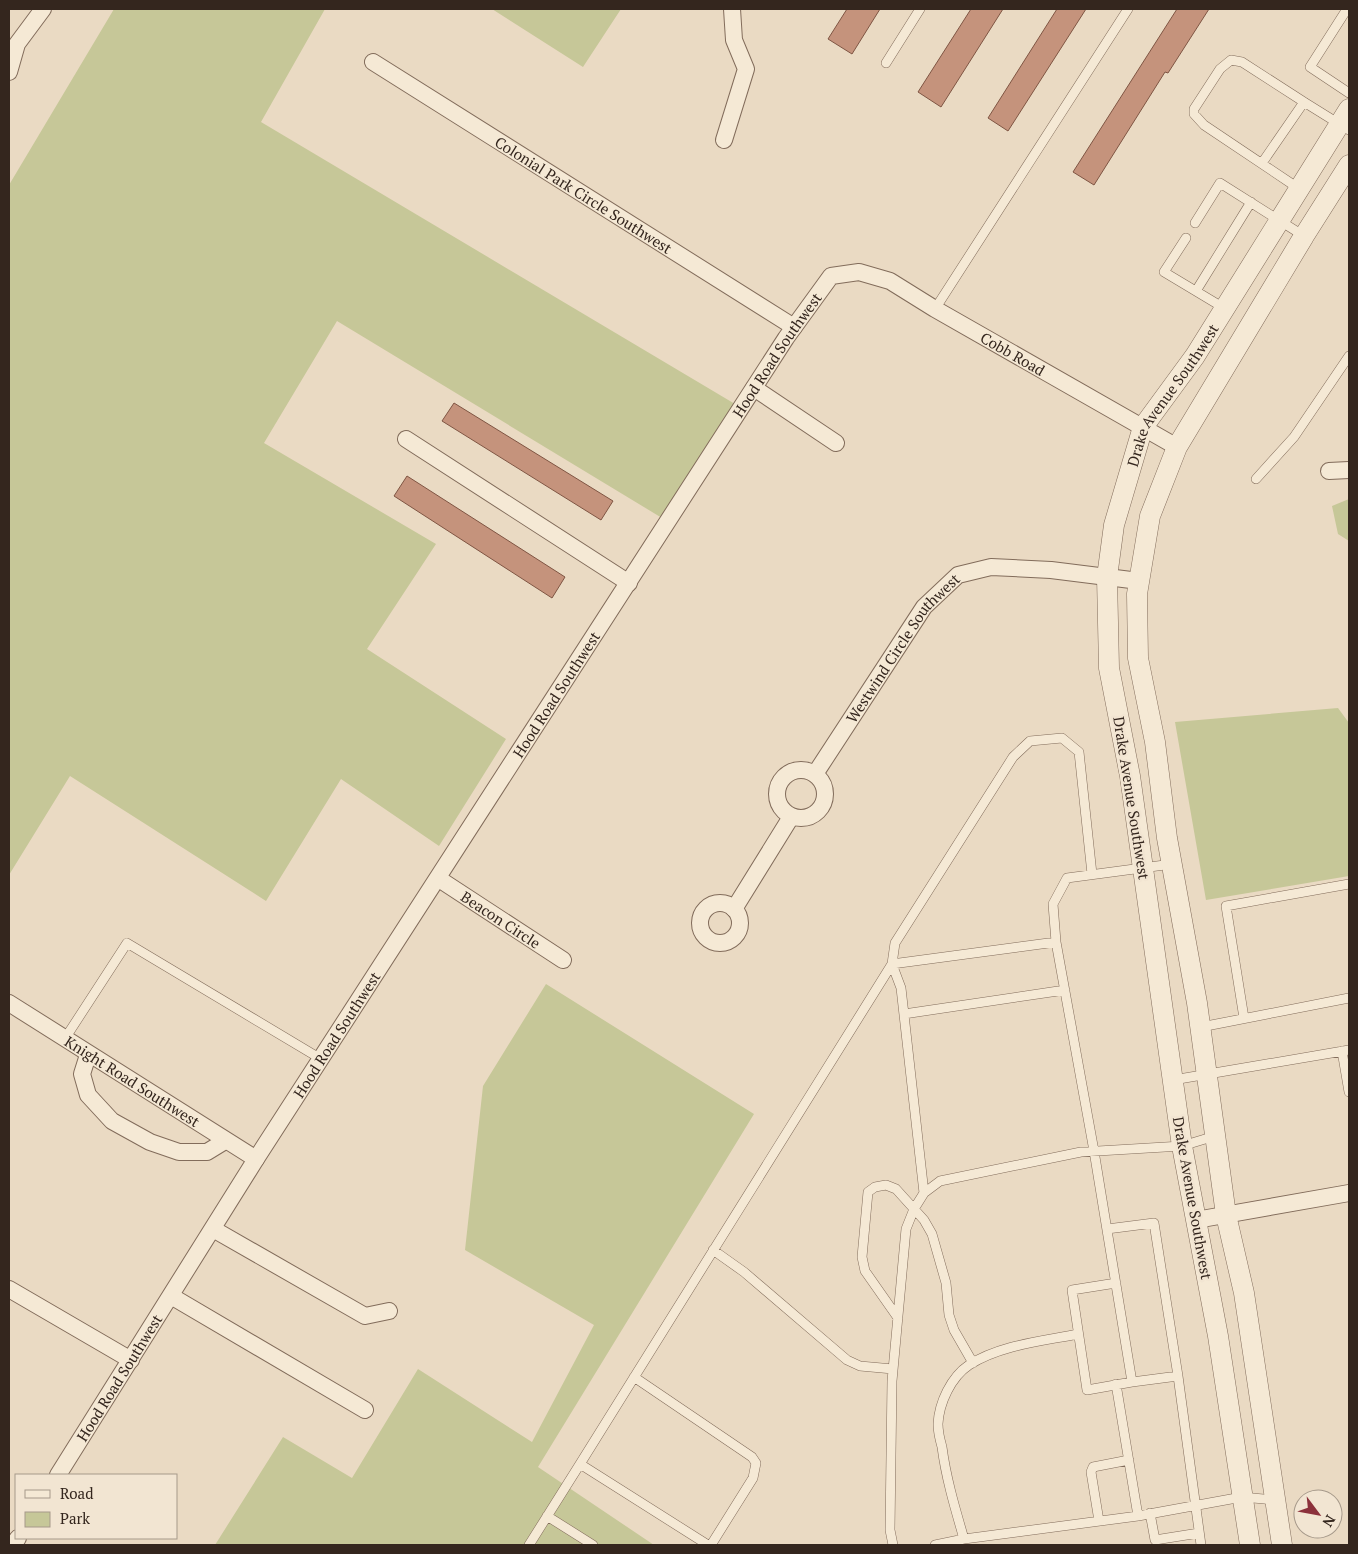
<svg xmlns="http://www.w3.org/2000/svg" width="1358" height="1554" viewBox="0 0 1358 1554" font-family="'PT Serif',serif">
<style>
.green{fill:#c6c798}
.building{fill:#c5937c;stroke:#7f5543}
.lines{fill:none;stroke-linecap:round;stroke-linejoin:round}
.service-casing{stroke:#826c5b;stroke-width:10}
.minor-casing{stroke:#826c5b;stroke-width:18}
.tertiary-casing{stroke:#826c5b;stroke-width:21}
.service{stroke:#f5e9d5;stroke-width:9}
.minor{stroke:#f5e9d5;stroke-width:16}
.tertiary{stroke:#f5e9d5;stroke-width:20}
.labels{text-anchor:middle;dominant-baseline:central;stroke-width:5;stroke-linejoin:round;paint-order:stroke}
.street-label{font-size:15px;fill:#34261e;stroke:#f2e5d2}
</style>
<rect width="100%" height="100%" fill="#eadac3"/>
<path class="green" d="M114,9H325L261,122L735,404L662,518L337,321L264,443L436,544L367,649L506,739L439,846L341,779L266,901L70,776L9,875V185Z
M492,9H621L583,67Z
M1349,499V541L1338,534L1332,506Z
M1338,708L1349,723V876L1206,900L1175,722Z
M546,984L754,1114L538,1467L654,1545H215L283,1437L352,1478L418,1369L532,1442L594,1325L465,1250L483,1086Z"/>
<path class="building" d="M847,9H880L852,54L828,39Z
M971,9H1003L941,107L918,92Z
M1057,9H1086L1008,131L988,118Z
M1177,9H1209L1168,73L1165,72L1094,185L1073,172Z
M454,403L613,501L601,520L442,421Z
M407,476L565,577L552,598L394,496Z"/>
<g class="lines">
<g class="service-casing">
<path id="service" d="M1347,9L1310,67L1349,93
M886,63L920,9
M1304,102L1349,130
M1262,163L1304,102L1242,62L1231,60L1220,69L1194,109V114L1204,125L1298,188
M1195,223L1220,183L1304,236
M1186,238L1164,272L1224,308
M1196,291L1251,202
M935,309L1128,9
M1256,479L1294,437L1349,356
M904,1014L1065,990
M1244,1018L1226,906L1349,884
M1201,1027L1349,998
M64,1040L127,943L321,1059
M1342,1051L1349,1092
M1173,1080L1349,1050
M924,1193L901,988L892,964L1056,942
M1107,1229L1154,1223L1178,1376L1132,1382
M713,1250L744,1272L847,1360L860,1366L893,1369
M1116,1283L1072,1290L1087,1390L1132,1382L1094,1151L1056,942L1053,904L1067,878L1172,864
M898,1318L865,1271L862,1257L868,1192L875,1187L886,1185L896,1189L924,1220L932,1234L946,1283L949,1315L954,1330L973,1363
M1178,1376L1201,1545
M634,1377L752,1457L756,1463L753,1478L711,1545
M1116,1384L1138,1516
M1150,1513L1155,1540L1199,1533
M547,1516L593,1545
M1099,1521L1091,1472L1093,1467L1129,1460
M964,1539C955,1508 946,1478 942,1447C940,1440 938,1431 938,1424C939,1403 951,1377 969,1365C1000,1345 1043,1341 1078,1334
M529,1545L580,1464
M708,1545L580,1464L892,964L895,943L1013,757L1030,741L1062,738L1079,752L1092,874
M893,1545L890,1530L892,1381L906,1229L914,1209L924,1193L940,1181L1081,1152L1182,1146L1215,1136
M935,1545L964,1539L1138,1516L1242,1497L1275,1500"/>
</g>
<g class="minor-casing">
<g id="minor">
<path id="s1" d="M373,62L794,327"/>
<path d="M9,72L17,44L43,9"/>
<path d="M724,140L746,69L734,40L732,9"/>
<path d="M754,388L836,443"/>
<path d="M406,439L629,583"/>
<path d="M1329,471L1349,470"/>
<circle cx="801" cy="794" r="24"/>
<path id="s2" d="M815,774L924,607L958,575L991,567L1051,570L1139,581"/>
<path id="s3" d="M439,879L563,960"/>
<circle cx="720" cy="923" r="20"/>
<path d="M734,909L791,817"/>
<path id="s4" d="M9,1003L256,1159"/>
<path d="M88,1055L82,1074L88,1095L112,1121L150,1142L179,1152H207L225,1141"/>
<path d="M1196,1220L1349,1193"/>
<path d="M213,1229L365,1316L389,1311"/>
<path d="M9,1289L131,1360"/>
<path d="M171,1296L365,1410"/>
<path id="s5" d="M58,1475L256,1159L786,338L831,276L859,272L890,281L935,309L1177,447"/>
<path d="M13,1545L18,1538"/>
</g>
</g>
<g class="tertiary-casing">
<g id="tertiary">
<path id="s6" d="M1250,1545L1218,1336L1182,1146L1130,776L1109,668L1107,577L1114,525L1143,427L1195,356L1349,109"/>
<path d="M1282,1545L1244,1293L1226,1215L1197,1003L1167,838L1155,742L1138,658L1137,594L1150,516L1177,447L1304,236L1349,165"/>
</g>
</g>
<use href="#service" class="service"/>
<use href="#minor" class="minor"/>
<use href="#tertiary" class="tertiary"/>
</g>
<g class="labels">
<g class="street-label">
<text stroke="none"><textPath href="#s1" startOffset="249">Colonial Park Circle Southwest</textPath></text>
<text stroke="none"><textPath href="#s5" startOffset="1331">Hood Road Southwest</textPath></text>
<text stroke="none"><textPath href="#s5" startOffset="1630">Cobb Road</textPath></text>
<text stroke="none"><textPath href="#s6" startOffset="1176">Drake Avenue Southwest</textPath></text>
<text stroke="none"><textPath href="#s2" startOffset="154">Westwind Circle Southwest</textPath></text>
<text stroke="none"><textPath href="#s5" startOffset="926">Hood Road Southwest</textPath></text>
<text transform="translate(1132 798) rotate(81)">Drake Avenue Southwest</text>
<text stroke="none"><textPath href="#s3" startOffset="74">Beacon Circle</textPath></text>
<text stroke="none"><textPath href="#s5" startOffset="521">Hood Road Southwest</textPath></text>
<text stroke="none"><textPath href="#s4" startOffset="146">Knight Road Southwest</textPath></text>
<text transform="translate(1193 1198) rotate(80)">Drake Avenue Southwest</text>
<text stroke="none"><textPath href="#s5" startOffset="115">Hood Road Southwest</textPath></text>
</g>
</g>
<rect width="1358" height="1554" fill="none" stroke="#34261e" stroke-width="20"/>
<rect x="15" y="1474" width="162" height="65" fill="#f2e5d2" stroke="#a6998a"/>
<rect x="25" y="1490" width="25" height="8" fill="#f5e9d5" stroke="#a6998a"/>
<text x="60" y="1499" font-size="15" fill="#34261e">Road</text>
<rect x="25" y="1512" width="25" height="15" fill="#c6c798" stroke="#a6998a"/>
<text x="60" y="1524" font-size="15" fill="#34261e">Park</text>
<g transform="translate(1318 1514) rotate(122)"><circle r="24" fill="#f2e5d2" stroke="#a6998a"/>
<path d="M0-4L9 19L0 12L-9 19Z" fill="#8c313b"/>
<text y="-8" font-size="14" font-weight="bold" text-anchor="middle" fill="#34261e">N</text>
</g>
</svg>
